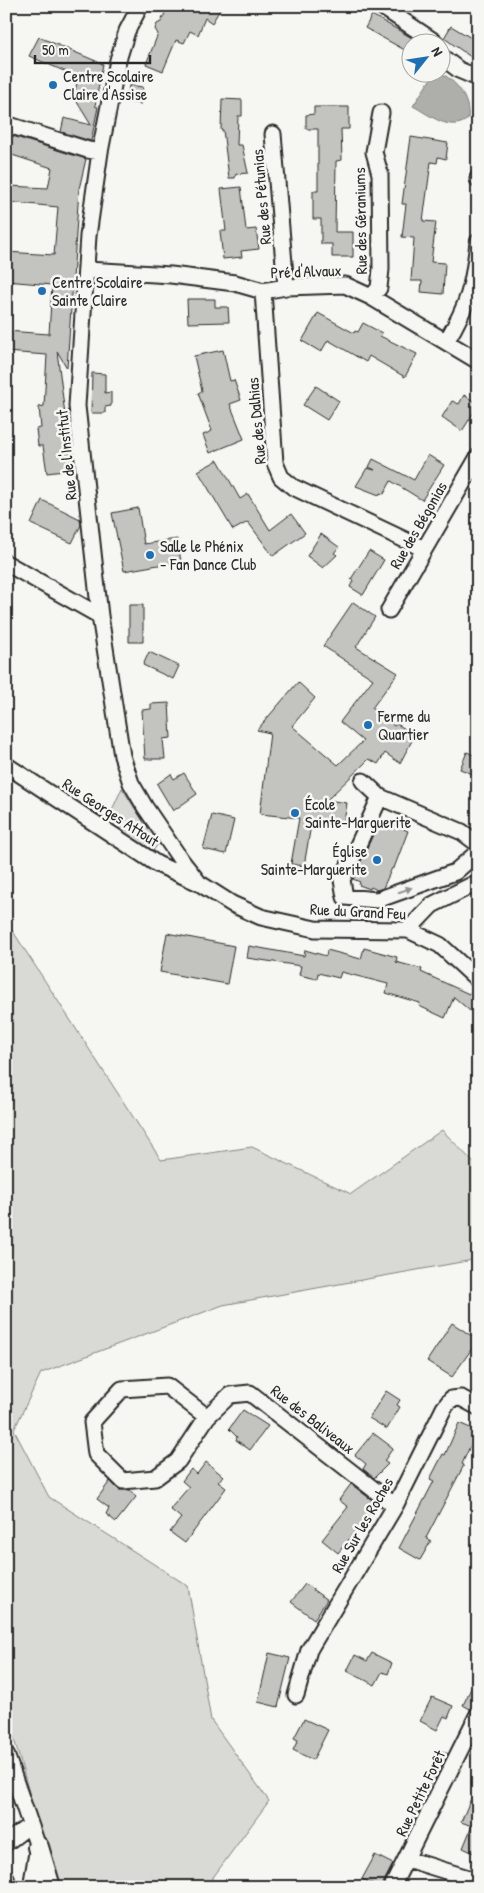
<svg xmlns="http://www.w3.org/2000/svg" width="484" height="1893" viewBox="0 0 484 1893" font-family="'Patrick Hand',sans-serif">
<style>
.green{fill:#d9d9d5;stroke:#828280}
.water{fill:#aeaeab;stroke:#7a7a78}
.building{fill:#c3c3c0;stroke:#2b2b2b}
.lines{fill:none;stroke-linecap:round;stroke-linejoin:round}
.minor-casing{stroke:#2b2b2b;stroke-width:19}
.major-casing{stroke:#2b2b2b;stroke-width:24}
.minor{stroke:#f6f6f2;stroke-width:15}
.major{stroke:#f6f6f2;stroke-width:20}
.oneway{fill:#90908e}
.poi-dot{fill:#1f6fb2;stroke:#f6f6f2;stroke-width:2}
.labels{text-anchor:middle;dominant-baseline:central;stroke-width:5;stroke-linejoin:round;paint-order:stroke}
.poi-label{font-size:16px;fill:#2b2b2b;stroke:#f6f6f2;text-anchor:start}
.street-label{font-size:16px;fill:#2b2b2b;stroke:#f6f6f2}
</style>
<rect width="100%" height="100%" fill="#f6f6f2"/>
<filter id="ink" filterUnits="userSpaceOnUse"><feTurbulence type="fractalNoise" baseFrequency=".02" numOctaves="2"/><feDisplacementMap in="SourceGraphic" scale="10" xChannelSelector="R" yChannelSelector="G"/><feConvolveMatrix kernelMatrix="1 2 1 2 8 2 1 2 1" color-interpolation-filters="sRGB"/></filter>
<g filter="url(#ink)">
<path class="green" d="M122,788L144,823L160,841L153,851L107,821Z
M6,926L12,930L161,1160L252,1147L351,1194L442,1130L478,1167V1259L223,1305L41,1373L14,1430L49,1497L188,1586L211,1720L269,1801L206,1887H59L54,1882L6,1710Z"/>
<path class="water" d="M435,72C454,75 471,100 468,119C450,133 430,115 413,106Z"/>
<path class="building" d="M168,6H222L212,23L205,18L198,35L190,31L184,43L176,40L163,71L146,64L158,34L155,29L157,24L161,22Z
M372,15L412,38V54L365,28Z
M451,26L478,42V62L444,38Z
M39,37L103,64L95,106L98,107L91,141L61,132L64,118L91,125L74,97L78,77L29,56Z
M129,85L143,87L141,104L127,102Z
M222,99L242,100V116H238L237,145H242L248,173L236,174L235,178H229L223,130H221Z
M314,107H349V129H341L342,160L336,161L335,232H353V257H332V244H321V219H313V191H318V129H306V115L314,114Z
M6,134L86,159L79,189L67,368L57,351L72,470L47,473L43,446H38L36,429L41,428L39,407L44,406L47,355L6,352V331L49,334L52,285L6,281V252L54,255L58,207L8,202L9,186L48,188L52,168L6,153Z
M411,137L448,143L446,159L438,157L437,163L431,162L423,221L436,222L431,262L445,263L443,294L421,292L422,281H411L414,238L402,237L406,204H402Z
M241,187L246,230L256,229L259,249L241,251L242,257L223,259L220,231H226L221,189Z
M187,299H215V307H228L229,322L188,323Z
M318,313L354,333L355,331L358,332L363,323L382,333L380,336L417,354L405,377L369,356L366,362L328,340L321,352L302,341Z
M223,350L230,381L234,380L241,400L230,404L244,439L210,453L203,435L212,431L198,393L202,391L194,356Z
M92,373L105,374V393L111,392V406L105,407V413H91Z
M316,386L339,401L327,420L303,405Z
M464,395L478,404V406L462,431L442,417L452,401L459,404Z
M428,455L444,465L422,500L391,481L384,494L380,493L379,495L356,486L367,468L375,470L369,467L373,459L414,480Z
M218,460L240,499L248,494L270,530L291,514L305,533L273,556L248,522L233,530L198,471Z
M42,500L80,519L81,525L72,543L31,524Z
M138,508L144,544L177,539L181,561L124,571L112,513Z
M321,534L339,547L334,553L337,555L323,568L307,556Z
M369,551L384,560L363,595L350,587L353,581L351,579Z
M353,602L375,617L356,647L398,673L372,708L394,726L397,724L415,735L400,763L385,753L378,764L369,759L327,800L347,803L344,822L312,819L304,866L291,864L299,818L260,814L270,733L257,730L298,682L315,698L292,726L338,765L363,741L340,722L373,679L323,646Z
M129,605H143V642H129Z
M149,652L179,666L173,679L143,665Z
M169,703L171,738L163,739L165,759H145L142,710L151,709V704Z
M467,752L478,757V776L460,769Z
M184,773L197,794L173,811L157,784L171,774L174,779Z
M212,815L234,820L226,854L203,849Z
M380,819L408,831L394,868H392L383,888L377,890L371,887L370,889L359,885L360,882L353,879Z
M167,933L234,946L227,984L160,972Z
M249,946L304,956L305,950L326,956L327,950L361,959L364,948L397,957L396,962L422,969L421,972L469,994L474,988L478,989V1018L454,997L445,1018L419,1006L420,1003L386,993L388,984L341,972L339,978L318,973L317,979L299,975L301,966L247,958Z
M452,1323L478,1340L452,1377L427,1361Z
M386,1391L400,1400L397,1405L400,1407L387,1429L369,1418Z
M243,1410L268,1426L250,1450L236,1440L237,1437L229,1429Z
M459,1423L477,1431L462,1464L464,1465L426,1538L431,1541L420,1560L399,1548L434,1481L430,1479L443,1454L445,1455Z
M373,1433L393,1448L384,1461L388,1464L374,1478L363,1469L366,1464L355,1455Z
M206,1462L223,1476L218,1482L226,1488L185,1543L170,1532L181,1518L170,1509L189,1487L182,1481L191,1469L197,1474Z
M110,1481L119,1490H130L136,1497L116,1522L106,1514L109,1508L97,1499Z
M351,1484L377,1504L338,1553L322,1540L348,1507L339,1500Z
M305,1584L327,1600L314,1619L291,1602Z
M269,1653L290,1658L278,1707L258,1702Z
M372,1653L392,1663L388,1674L382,1672L375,1685L347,1671L355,1655L367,1661Z
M478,1674V1704L470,1709L463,1705Z
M432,1697L453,1706L448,1718L444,1716L437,1730L420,1721Z
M304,1719L328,1730L313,1760L293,1750L298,1740L294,1738Z
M442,1751L448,1754L413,1823L411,1822Z
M478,1782V1855L463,1848L472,1826L461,1822Z
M375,1855L393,1864L381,1887L362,1879Z"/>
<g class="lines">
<g class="minor-casing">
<path id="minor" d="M140,6L127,31L118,60L100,152L88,236L77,406L100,616L122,756L131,783L145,807L181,860L199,883
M381,6L435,42
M442,57L459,70L478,78
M6,124L88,150L100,152
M273,134L286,287
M478,178V179
M87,270L171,275L235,283L263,291L286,287L345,285L371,297L478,361
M263,291L275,463L281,477L293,487L424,549
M371,297L379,288L381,269L380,174L374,152L381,113
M446,342C469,303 473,287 478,242
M6,563L100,616
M389,610L478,457
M6,765L157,864L199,883L232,904L261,917L315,929L408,930L440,945L478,980
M363,781L380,797L462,832L478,844
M380,797L342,880L345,897L377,900L455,872L478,852
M408,930L432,905L478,882
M207,1417L167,1386L122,1389L92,1422L96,1454L123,1481L155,1478L178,1461L207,1417L230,1395L250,1393L395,1506
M296,1695L309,1650L395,1506L444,1408L451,1399L461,1398L478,1407
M6,1754L38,1847L31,1887
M6,1843L30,1825
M407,1859L478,1881
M6,1878L8,1887
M392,1887L478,1714"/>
</g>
<g class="major-casing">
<path id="major" d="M38,1847L50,1887"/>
</g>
<use href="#minor" class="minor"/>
<use href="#major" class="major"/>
</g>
<defs><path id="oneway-solid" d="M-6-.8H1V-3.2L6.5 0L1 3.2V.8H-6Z" transform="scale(1.25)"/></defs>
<use class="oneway" href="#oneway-solid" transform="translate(405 890) rotate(-19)"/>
</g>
<g class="poi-dot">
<circle cx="53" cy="85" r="5"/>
<circle cx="42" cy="291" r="5"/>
<circle cx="150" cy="555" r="5"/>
<circle cx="368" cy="725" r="5"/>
<circle cx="295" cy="813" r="5"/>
<circle cx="377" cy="860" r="5"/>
</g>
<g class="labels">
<g class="poi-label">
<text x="63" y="76">Centre Scolaire<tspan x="63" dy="18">Claire d'Assise</tspan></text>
<text x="52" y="282">Centre Scolaire<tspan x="52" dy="18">Sainte Claire</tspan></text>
<text x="160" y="546">Salle le Phénix<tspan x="160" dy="18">- Fan Dance Club</tspan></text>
<text x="378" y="716">Ferme du<tspan x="378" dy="18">Quartier</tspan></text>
<text x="305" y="804">École<tspan x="305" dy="18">Sainte-Marguerite</tspan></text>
<text x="367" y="851" text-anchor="end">Église<tspan x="367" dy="18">Sainte-Marguerite</tspan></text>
</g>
<g class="street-label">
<text transform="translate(261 197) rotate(-95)">Rue des Pétunias</text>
<text transform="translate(360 221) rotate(-91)">Rue des Géraniums</text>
<text transform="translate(306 271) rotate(-2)">Pré d'Alvaux</text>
<text transform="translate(256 421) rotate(-95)">Rue des Dalhias</text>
<text transform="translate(66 455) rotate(-96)">Rue de l'Institut</text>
<text transform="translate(418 525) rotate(-60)">Rue des Bégonias</text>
<text transform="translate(111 812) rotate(33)">Rue Georges Attout</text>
<text transform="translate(358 911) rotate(3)">Rue du Grand Feu</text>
<text transform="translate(313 1419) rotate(38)">Rue des Baliveaux</text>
<text transform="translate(362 1525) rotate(-60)">Rue Sur les Roches</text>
<text transform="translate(420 1793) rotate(-64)">Rue Petite Forêt</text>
</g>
</g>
<rect width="484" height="1893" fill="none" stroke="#f6f6f2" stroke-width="25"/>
<rect x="12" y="12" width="459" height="1868" fill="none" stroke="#2b2b2b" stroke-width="2" filter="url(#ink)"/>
<g transform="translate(426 58) rotate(60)"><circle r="24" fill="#f6f6f2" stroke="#a5a5a2"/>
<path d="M0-4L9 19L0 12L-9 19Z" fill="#1f6fb2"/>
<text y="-8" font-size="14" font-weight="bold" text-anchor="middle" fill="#2b2b2b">N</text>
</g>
<path d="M35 55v8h115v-8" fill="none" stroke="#2b2b2b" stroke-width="2.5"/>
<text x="42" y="55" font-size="15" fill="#2b2b2b" stroke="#f6f6f2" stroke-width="4" paint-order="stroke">50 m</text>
</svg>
